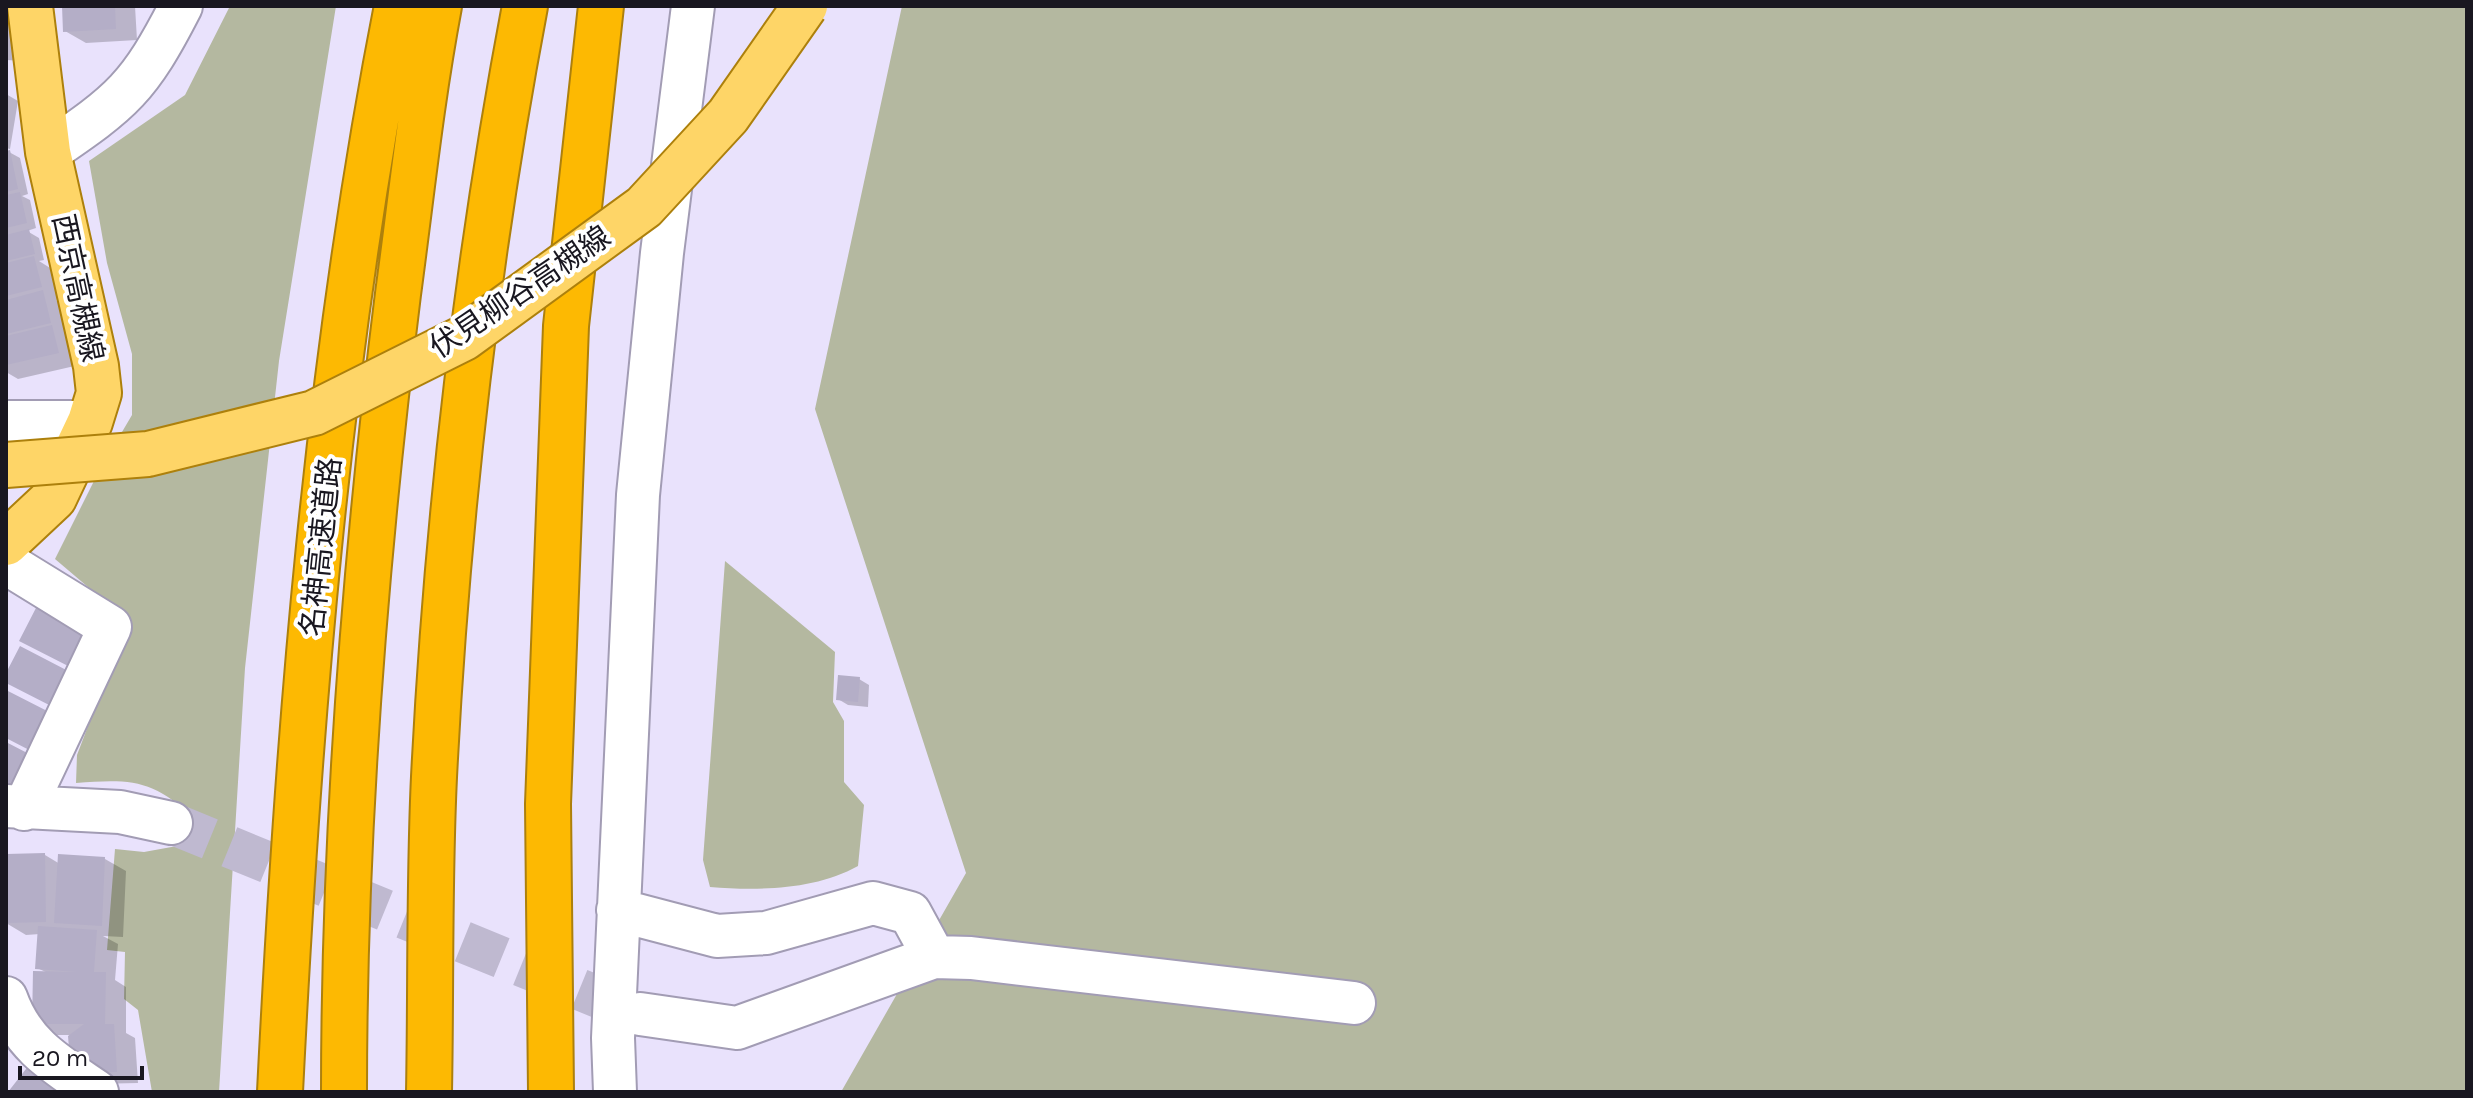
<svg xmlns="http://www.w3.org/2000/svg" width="2473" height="1098" viewBox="0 0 2473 1098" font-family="Karla,'Noto Sans JP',sans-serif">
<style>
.green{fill:#b4b8a0}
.shadow{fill:#0003}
.building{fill:#b4aec7}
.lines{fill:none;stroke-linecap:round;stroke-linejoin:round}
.minor-tunnel{stroke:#bfb9d0;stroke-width:42;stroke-dasharray:42 21;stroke-linecap:butt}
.minor-casing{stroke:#a29cb4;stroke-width:46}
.primary-casing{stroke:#ad800c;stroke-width:48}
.motorway-casing{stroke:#ad800c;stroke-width:48}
.minor{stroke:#fff;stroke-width:42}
.primary{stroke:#fed567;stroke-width:44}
.motorway{stroke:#fdb902;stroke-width:44}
.primary-bridge-casing{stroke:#ad800c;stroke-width:48;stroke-linecap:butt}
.primary-bridge{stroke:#fed567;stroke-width:44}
.labels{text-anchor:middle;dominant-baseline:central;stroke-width:8;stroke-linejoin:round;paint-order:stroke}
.street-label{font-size:30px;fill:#191720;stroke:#fff}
</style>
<rect width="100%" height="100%" fill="#e9e2fc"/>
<path class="green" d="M230,6H336L279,361L245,668L219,1092H152L138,1010L124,999L125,952L107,950L115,849L144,852L177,846L194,819C154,779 130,779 76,783L77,755L128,621L55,559L99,471L132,415V354L107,263L89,161L185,95Z
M902,6H2467V1092H841L966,873L815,409Z
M725,561L835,652L833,702L844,721V782L864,805L858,866C815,890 758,891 710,887L703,860Z"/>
<path class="shadow" d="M64,6H135L137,40L86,43L65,31Z
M6,7L28,19L24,61L6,60Z
M6,94L18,101L10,149L6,148Z
M9,152L20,158L28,194L22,196L30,200L36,228L27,231L39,238L44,260L39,261L55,271L62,299L56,300L64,305L71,335L66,336L73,340L79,365L18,379L6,372V153Z
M859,679L869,685L868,707L848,705L838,699Z
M45,855L60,864L105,859L126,871L123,937L103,936L118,944L115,980L126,987V1033L135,1038L138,1083L94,1084L70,1035H56L34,1023L48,973L37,968L40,934L26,935L6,923V856Z"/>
<path class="building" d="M62,6H115L116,29L63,32Z
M10,150L18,189L6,192V151Z
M20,192L27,223L6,228V195Z
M29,229L35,254L6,261V235Z
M34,256L42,287L6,296V263Z
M43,290L51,323L6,334V300Z
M52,325L59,353L6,365V336Z
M37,606L92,634L74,669L19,641Z
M20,646L72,673L55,708L6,683V673Z
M838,675L860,677L858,702L836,700Z
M6,690L55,715L35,753L6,738Z
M6,742L33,756L16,788L6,783Z
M45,853L46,922L6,923V854Z
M58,854L105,857L102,926L54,923Z
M38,926L97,930L94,972H106L105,1024H114L117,1072L71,1073L68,1036L84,1024H32L33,971L77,972L35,969Z
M33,1060L75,1092H8Z"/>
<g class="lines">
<path class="minor-tunnel" d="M171,823L640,1014"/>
<g class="minor-casing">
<path id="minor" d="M48,152C123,101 139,88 181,6
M6,422H90
M6,563L110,627L24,809
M6,806L120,812L171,823
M618,910L717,936L766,933L873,903L910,913L934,957
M6,998C23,1046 56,1064 97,1092
M640,1014L737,1028L934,957L971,958L1354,1003
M615,1092L613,1038L638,495L662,253L693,6"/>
</g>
<g class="primary-casing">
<path id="primary" d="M6,543L54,498L90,422L99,393L96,366L48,152L30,6"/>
</g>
<g class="motorway-casing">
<path id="motorway" d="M280,1092C298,729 327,363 397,6
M344,1092C344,825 365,559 398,294C411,198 421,101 439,6
M429,1092C431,987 429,881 434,777C447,519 477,259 525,6
M551,1092L548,804L566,326L601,6"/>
</g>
<use href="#minor" class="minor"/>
<use href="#primary" class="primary"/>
<use href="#motorway" class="motorway"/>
<g class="primary-bridge-casing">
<path id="primary-bridge" d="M6,465L148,454L314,413L464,338L644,207L728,116L805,6"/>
</g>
<use href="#primary-bridge" class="primary-bridge"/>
</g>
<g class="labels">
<g class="street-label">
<text transform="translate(78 288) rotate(78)">西京高槻線</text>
<text transform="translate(520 292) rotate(-34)">伏見柳谷高槻線</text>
<text transform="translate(321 547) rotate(-84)">名神高速道路</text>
</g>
</g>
<rect width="2473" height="1098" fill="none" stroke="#191720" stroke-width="16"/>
<path d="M20 1066v12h122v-12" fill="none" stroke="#191720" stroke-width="4"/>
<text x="32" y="1066" font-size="24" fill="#191720" stroke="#ffffff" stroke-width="6" paint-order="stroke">20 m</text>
</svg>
